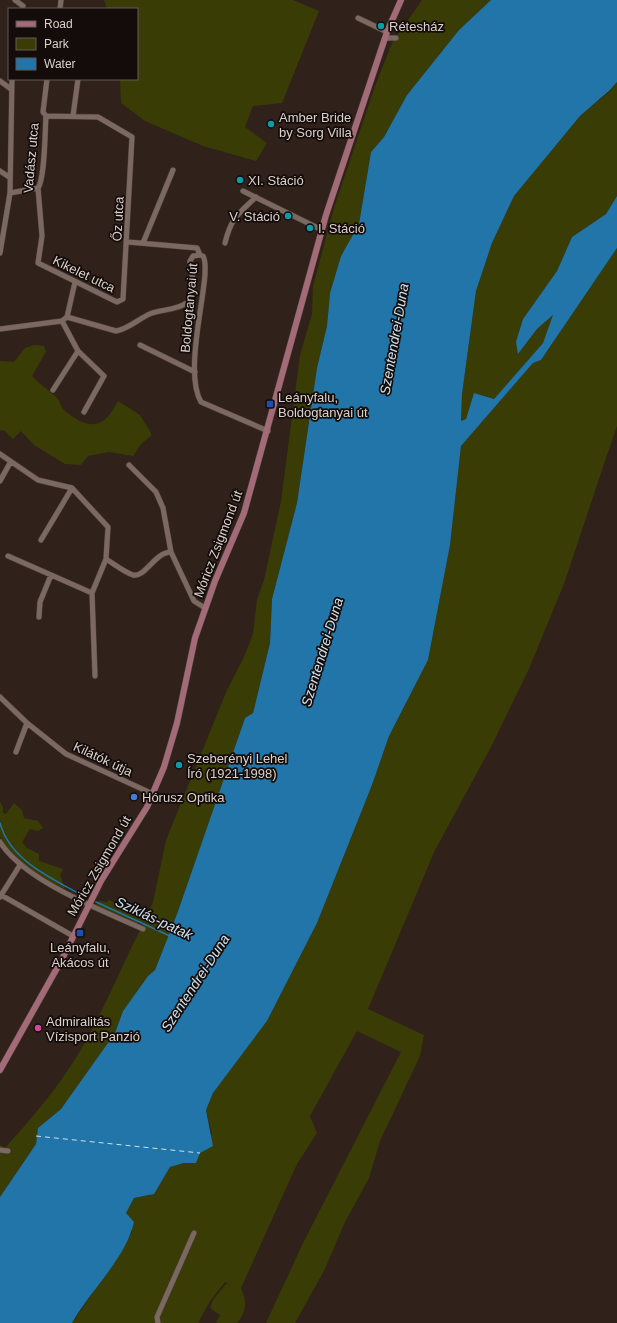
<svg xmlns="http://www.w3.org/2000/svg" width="617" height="1323" viewBox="0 0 617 1323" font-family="Helvetica,sans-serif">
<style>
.green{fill:#3a3c05}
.water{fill:#2175a8}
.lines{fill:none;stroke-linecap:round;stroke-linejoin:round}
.stream{stroke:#2175a8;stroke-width:1.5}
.ferry{stroke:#cee1ef;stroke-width:1;stroke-dasharray:5 4;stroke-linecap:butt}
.minor-casing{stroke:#4b3e39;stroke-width:6}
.major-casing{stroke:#4b3e39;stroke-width:7}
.minor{stroke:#7b6961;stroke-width:5}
.major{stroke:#a36b78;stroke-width:6}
.culture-dot{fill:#0f9aa8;stroke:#130c0a;stroke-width:1.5}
.transit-dot{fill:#1a4fb4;stroke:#130c0a;stroke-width:1.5}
.shop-dot{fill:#3f7fe0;stroke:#130c0a;stroke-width:1.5}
.hotel-dot{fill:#d1479c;stroke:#130c0a;stroke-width:1.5}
.labels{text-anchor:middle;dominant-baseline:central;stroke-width:3.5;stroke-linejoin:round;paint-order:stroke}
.poi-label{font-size:13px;fill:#dbd1cc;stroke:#130c0a;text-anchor:start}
.street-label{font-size:13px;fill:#dbd1cc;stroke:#130c0a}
.water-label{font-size:14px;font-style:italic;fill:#cee1ef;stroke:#130c0a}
</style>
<rect width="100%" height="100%" fill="#30211a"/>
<path class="green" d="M104,0H293L319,11L282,103L253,106L245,127L267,143L256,161L203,146L145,121L121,103L120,79H137V9H107Z
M422,0H491L459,30L407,95L384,137L371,152L359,224L341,256L330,293L327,326L317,368L297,503L272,599L270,643L253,713L245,718L177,914L155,970L148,976L123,1011L115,1033L61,1109L38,1128L36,1144L0,1197V1145L5,1148C31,1119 56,1090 77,1056C103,1013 121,967 144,922L136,923L96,905L99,901L107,902L109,900C122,906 134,915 149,911L153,902L166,840L227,690L244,657L253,634L257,600L264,580L281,501L300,355L312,314L313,286L334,208L375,86L392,43Z
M617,82V196L606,214L572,237L557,271L523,319L518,354L537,329L554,314L543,343L494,399L474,393L466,419L461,421L462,394L476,291L492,243L514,196L580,116L610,91Z
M617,248V426L607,455L564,584L528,671L490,749L435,850L368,1009L424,1035L420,1056L380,1141L369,1178L344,1224L325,1269L295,1323H266L303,1243L401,1052L357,1031L310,1116L317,1133L297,1164L241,1288C247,1302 247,1311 237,1323H216L220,1315L210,1308L213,1300L226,1284L231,1285L225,1282L210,1301L198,1323H72L115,1261L132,1232L126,1213L134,1198L150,1195L158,1187L170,1167L184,1163H196L200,1153L212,1134L206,1110L213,1093L267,1021L317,923L372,785L389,736L428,660L450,545L461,446L533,363L541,360Z
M34,345L44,346L46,352L32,376C39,384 48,389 55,396C60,400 61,408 65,411C90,431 104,429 118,401L140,415L151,433V436L141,444L133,456L109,452L88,456L81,465L65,464L34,445L21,431L13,439L5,431L0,430V361L14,362L25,348Z
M0,802L3,807V813L6,814L14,803L22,810L24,818L38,821L43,828L38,831L30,829L22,842L27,848L39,854V861L63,869L60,875L65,889C47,880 4,857 0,836C0,825 0,812 0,802Z"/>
<path class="water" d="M491,0H617V82L610,90L580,116L514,196L492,243L476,291L462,394L461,421L466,419L474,393L494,399L543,343L553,315L537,329L518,354L516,342L523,319L557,271L572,237L606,214L617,196V248L541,360L533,363L461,446L450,545L428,660L389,736L372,785L317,923L267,1021L213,1093L206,1110L213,1146L200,1153L196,1163H184L170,1167L154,1194L134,1198L126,1213L134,1222C126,1258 90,1291 72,1323H0V1197L36,1144L38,1128L61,1109L115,1033L123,1011L148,976L155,970L177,914L245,718L253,713L270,643L272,599L297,503L317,368L327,326L330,293L341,256L359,224L371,152L384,137L407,95L459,30Z"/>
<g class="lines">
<path class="stream" d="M0,823C10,861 52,878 83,896
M96,902L170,936"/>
<path class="ferry" d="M36,1136L200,1153"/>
<g class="minor-casing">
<path id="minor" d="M15,0L23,6
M60,9L61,0
M358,18L387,32
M386,38H396
M0,81L11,89
M46,116L98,117L132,137L123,299L117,302L38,263L42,236L38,188C45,178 45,130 46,116L43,112L47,79
M73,116L78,79
M0,171L9,177
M243,191L322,230
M10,193L38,188
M128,242L197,248L200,255
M143,243L173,170
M225,243C231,218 238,214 256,197
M0,253L10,193L12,79
M67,317L75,282
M62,321L78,351L104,376L84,412
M0,329L62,321L67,317L116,331C129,329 139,318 152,313C172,307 198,311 193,279C192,273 189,268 190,261L193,256L200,255L203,256C206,261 205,268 205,274C203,306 185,375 201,402L268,431
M140,345L195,372
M53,390L78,351
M0,454L38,480L72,488L108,527L106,559C114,564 124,572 133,575C145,578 155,552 171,552L194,601L205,608
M129,465L156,492L163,508L171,552
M0,481L10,463
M41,540L72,488
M8,556L92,593
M39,617L40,602L51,575
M95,676L92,593L106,559
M0,697L27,723L66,754L153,794
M16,752L27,723
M0,842C25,881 101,910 143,929
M1,895L73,936
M0,897L20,865
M0,1150L8,1151
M158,1323L157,1317L194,1233"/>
</g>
<g class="major-casing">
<path id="major" d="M0,1070L61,961L101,881L147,807L164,767L177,723L195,638L215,581L244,513L326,215L387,32L401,0"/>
</g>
<use href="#minor" class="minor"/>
<use href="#major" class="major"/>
</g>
<g class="culture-dot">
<circle cx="381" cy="26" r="4"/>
<circle cx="271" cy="124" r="4"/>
<circle cx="240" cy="180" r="4"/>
<circle cx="288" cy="216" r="4"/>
<circle cx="310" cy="228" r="4"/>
<circle cx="179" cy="765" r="4"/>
</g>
<g class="transit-dot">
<rect x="266" y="400" width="8" height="8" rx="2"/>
<rect x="76" y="929" width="8" height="8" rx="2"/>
</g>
<circle class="shop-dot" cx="134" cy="797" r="4"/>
<circle class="hotel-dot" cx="38" cy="1028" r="4"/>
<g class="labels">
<g class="poi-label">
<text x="389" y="26">Rétesház</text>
<text x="279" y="117">Amber Bride<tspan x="279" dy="15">by Sorg Villa</tspan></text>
<text x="248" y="180">XI. Stáció</text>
<text x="280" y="216" text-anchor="end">V. Stáció</text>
<text x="318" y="228">I. Stáció</text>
<text x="278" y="397">Leányfalu,<tspan x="278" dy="15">Boldogtanyai út</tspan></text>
<text x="187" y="758">Szeberényi Lehel<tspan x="187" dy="15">Író (1921-1998)</tspan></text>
<text x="142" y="797">Hórusz Optika</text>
<text x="80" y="947" text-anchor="middle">Leányfalu,<tspan x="80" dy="15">Akácos út</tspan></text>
<text x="46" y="1021">Admiralitás<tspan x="46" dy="15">Vízisport Panzió</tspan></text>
</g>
<g class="street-label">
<text transform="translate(31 158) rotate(-85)">Vadász utca</text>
<text transform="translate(118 219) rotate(-87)">Őz utca</text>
<text transform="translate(84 274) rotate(26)">Kikelet utca</text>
<text transform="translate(189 308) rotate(-85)">Boldogtanyai út</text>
<text transform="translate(218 544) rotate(-69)">Móricz Zsigmond út</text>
<text transform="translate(103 759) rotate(25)">Kilátók útja</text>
<text transform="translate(99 866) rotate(-60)">Móricz Zsigmond út</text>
</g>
<g class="water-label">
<text transform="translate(394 339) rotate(-80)">Szentendrei-Duna</text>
<text transform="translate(322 652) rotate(-73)">Szentendrei-Duna</text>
<text transform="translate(154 918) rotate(25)">Sziklás-patak</text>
<text transform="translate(195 983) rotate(-57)">Szentendrei-Duna</text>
</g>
</g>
<rect x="8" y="8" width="130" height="72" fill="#130c0a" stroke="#635b58"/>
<rect x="16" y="21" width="20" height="6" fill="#a36b78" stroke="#635b58"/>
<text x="44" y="28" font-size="12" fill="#dbd1cc">Road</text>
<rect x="16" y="38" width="20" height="12" fill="#3a3c05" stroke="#635b58"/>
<text x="44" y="48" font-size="12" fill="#dbd1cc">Park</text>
<rect x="16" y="58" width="20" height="12" fill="#2175a8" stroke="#635b58"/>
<text x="44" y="68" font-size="12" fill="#dbd1cc">Water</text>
</svg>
